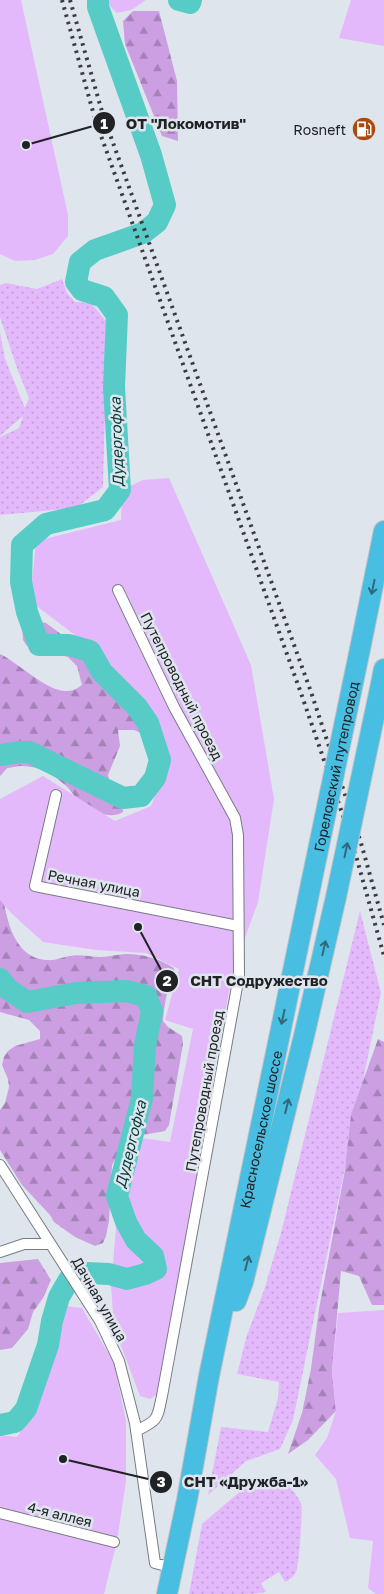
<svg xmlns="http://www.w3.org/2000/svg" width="384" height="1594" viewBox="0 0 384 1594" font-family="'Golos Text',sans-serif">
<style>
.grass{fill:url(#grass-dots)}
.forest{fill:url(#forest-firs)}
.garden{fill:#e4b9fb}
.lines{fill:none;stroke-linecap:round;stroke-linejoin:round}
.river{stroke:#57ccc7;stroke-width:22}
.street-casing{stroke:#777c83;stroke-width:12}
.highway-casing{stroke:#c1c1c2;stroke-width:22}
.street{stroke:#fff;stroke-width:10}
.highway{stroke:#48bee2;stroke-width:20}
.rail{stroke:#3a3c40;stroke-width:4;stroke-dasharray:2.5 5;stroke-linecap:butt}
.highway-bridge-casing{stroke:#c1c1c2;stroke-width:22;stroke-linecap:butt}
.highway-bridge{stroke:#48bee2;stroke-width:20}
.oneway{stroke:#32687a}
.labels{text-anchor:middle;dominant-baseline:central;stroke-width:5;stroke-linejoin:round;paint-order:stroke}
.poi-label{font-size:14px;fill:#202225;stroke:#dfe5ed;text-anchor:end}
.street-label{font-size:14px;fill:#202225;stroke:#dfe5ed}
.water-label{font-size:15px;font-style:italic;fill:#023c3a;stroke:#dfe5ed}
.leader{fill:none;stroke:#202225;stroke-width:2}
.callout-dot{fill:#202225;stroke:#dfe5ed;stroke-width:2}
.mark-label{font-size:15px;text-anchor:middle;font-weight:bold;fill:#fff}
.callout-label{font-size:15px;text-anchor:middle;font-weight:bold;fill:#202225;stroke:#dfe5ed;stroke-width:5;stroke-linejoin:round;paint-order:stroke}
</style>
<defs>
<pattern id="grass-dots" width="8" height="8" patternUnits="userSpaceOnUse" patternTransform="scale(1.25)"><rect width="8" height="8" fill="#e4b9fb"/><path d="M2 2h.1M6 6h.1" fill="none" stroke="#c39fd7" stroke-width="1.8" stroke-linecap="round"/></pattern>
<pattern id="forest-firs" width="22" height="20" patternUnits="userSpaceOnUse" patternTransform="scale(1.25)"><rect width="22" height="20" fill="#cb9fe2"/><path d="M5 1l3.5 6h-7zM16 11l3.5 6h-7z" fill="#a481b7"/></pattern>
</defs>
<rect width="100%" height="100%" fill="#dfe5ed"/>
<path class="grass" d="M62,279L67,293L75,302L91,303L106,321L107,334L103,487L76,508L0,515V437L19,428L23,416L0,436V332L5,359L25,408L29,398L18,371L0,317V285L6,283L37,289Z
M360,911L381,993L293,1420L280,1449L246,1461L208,1495L221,1427L268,1432L278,1398L279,1382L237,1374L247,1335L264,1290L281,1233Z
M261,1479C280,1479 292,1485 301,1503C303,1507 299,1567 296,1572C294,1577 290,1579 285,1582L279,1572L261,1583L266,1592L252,1594H189L202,1524L244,1488Z"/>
<path class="forest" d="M133,11H159L177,81L178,141L162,136L125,44L123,21Z
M38,621L46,623L85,652L113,681L121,695L146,727L141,733L134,730H118L120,746L108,775L112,791L122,804L123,812C108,821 86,809 75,797C72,793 69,788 65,785C53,774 37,765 20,766C16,767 11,767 8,768C5,769 3,774 0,776V654C19,663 48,693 68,691C73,691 78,688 82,685L77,666L68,657L27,646L23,640L22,624Z
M0,874C4,904 8,958 47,960C55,961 62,957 70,956C79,954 90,957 100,957C109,957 118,954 127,954C143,954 160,959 174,968L175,975C167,986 164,1007 163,1021L168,1027L182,1036L183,1044L169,1125L165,1131L126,1138L121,1144L119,1152L112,1165L109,1221L106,1236L103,1243L95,1246L75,1237L54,1222L50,1215L22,1185L0,1150V1110L5,1103L9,1087L8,1079L2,1065L4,1057L8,1051L15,1046L40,1039V1031L29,1020L0,1012Z
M378,1039L384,1042V1305H372L359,1276L341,1271L332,1371L336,1411L308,1440L288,1454L302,1413L311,1369L319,1309L345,1170L351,1115Z
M38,1259L51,1280L43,1298L33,1312L28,1329L12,1348L0,1350V1263Z"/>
<path class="garden" d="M0,0H21L68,215V236L53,254L35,260L15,261L0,254Z
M104,0H146L131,10L117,13Z
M351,0H384V46L339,38Z
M169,478L251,665L274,799L258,902L233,971L214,1072L164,1389L150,1399L140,1396L114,1327L111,1286L119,1194L141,1138L170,1142L193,1029L165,1020L179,969L146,953L96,950L43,942L10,912L0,900V799L43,776L115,821L151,806L164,772L156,731L138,702L92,648L30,601L36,541L121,520L122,490L143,480Z
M66,1306L82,1308L114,1363L126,1421V1481L117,1541L104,1594H0V1435L17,1437C43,1401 53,1349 66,1306Z
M384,1310V1594H376L368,1588L373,1541L350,1538L336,1479L315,1455L327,1438L336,1411L332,1371L338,1313Z"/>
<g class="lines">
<path class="river" d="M179,0L190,3L191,0
M0,755L20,752H29L123,798L141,796L155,778L160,760L148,723L137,707L102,672L90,651L69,645H39L27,612L21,582L22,545L46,524L105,510L120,490L114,387L117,315L104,297L82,290L76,282L80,262L95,250L143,233L157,222L165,205L151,155L98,7V0
M0,979L8,989L27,1002L76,993L126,991L146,996L152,1011L145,1046L142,1098L117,1196L126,1222L136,1240L153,1256L156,1269L145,1274L127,1279L109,1274L87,1273L70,1278L59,1297L52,1321L48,1345L26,1409L15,1422L0,1425"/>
<g class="street-casing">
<path id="street" d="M118,590L174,707L235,818L238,835L239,976L162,1396C157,1419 159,1420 136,1431
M56,795L35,886L238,926
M0,1165L100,1321L119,1361L135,1423L155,1563L173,1568
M0,1252L24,1244H50
M0,1513L114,1542"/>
</g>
<g class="highway-casing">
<g id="highway">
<path d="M360,649L384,531"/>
<path d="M381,684L384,669"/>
<path d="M236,1301L243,1282L304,1036L336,897"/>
<path id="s1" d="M167,1594L187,1500L209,1376L311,884"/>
</g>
</g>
<use href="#street" class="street"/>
<use href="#highway" class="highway"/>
<path class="rail" d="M62,0L95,119L302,696L353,845L384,956
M70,0L103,115L311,692L361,843L384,925"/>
<g class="highway-bridge-casing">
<g id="highway-bridge">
<path id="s2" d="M311,884L360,649"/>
<path d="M336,897L381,684"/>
</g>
</g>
<use href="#highway-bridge" class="highway-bridge"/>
</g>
<defs><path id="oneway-shaft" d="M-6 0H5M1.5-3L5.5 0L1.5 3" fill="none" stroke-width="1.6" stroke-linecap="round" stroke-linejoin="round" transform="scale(1.25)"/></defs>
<g class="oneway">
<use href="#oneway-shaft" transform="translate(373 587) rotate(102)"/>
<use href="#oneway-shaft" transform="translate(346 850) rotate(-78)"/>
<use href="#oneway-shaft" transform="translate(324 948) rotate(-77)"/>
<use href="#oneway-shaft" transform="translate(283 1017) rotate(102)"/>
<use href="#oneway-shaft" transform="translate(287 1106) rotate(-76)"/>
<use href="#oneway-shaft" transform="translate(247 1263) rotate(-76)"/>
</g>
<defs>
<g id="fuel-disc" transform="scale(1.25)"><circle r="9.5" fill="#ac4a0d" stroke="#dfe5ed"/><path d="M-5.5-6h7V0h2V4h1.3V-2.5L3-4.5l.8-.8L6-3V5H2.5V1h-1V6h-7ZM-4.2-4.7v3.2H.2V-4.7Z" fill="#fff"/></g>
</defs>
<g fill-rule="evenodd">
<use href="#fuel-disc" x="364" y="129"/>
</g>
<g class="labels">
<g class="poi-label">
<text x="346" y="129">Rosneft</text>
</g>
<g class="street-label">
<text transform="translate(182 686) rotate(63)">Путепроводный проезд</text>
<text stroke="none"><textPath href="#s2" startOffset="120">Гореловский путепровод</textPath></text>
<text transform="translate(94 883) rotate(11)">Речная улица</text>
<text transform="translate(204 1091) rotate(-80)">Путепроводный проезд</text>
<text stroke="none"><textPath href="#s1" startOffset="474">Красносельское шоссе</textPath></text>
<text transform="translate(100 1299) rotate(60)">Дачная улица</text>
<text transform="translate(60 1514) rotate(14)">4-я аллея</text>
</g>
<g class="water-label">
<text transform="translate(116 442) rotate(-92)">Дудергофка</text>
<text transform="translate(130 1144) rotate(-76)">Дудергофка</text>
</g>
</g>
<path class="leader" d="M26 145L104 123M138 927L167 981M63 1459L161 1482"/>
<g class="callout-dot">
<circle cx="26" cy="145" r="5"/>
<circle cx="138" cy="927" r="5"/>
<circle cx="63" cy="1459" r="5"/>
<circle cx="104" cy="123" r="12"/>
<circle cx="167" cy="981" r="12"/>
<circle cx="161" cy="1482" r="12"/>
</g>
<g class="mark-label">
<text x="104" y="129">1</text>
<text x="167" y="986">2</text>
<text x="161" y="1487">3</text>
</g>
<g class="callout-label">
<text x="186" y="129">ОТ "Локомотив"</text>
<text x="259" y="986">СНТ Содружество</text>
<text x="246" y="1487">СНТ «Дружба-1»</text>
</g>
</svg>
